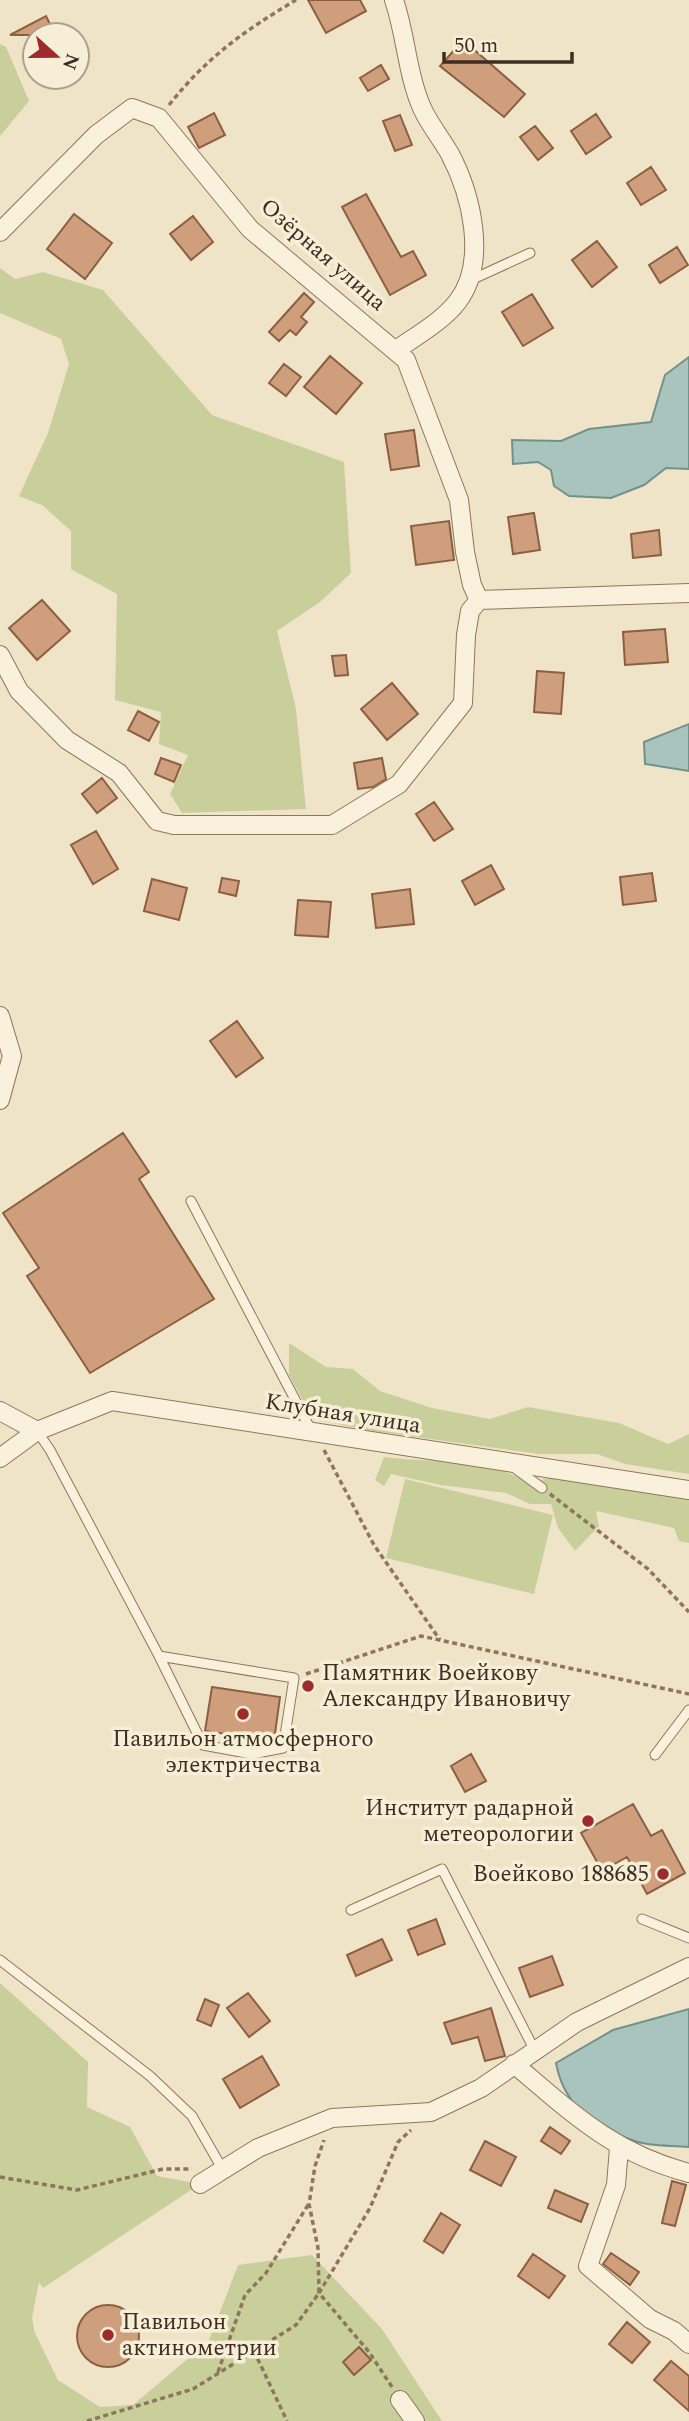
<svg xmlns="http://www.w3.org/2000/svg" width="689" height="2421" viewBox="0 0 689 2421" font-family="Spectral,serif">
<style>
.green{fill:#c9cf9b}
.water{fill:#a9c4bc;stroke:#6f938a;stroke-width:2}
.building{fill:#cf9f7d;stroke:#8d5f41;stroke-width:2}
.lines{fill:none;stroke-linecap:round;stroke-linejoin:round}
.lane-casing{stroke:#8d765c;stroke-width:11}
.street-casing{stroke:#8d765c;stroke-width:20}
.path{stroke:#8d765c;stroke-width:3.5;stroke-dasharray:5 3.5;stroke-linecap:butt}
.lane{stroke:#faf1dc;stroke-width:9}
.street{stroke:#faf1dc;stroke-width:18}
.poi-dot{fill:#9e2a2b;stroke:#f7eed8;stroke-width:2.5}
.labels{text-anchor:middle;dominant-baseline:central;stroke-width:7;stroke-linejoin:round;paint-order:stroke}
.street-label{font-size:23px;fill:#3d2e20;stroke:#f7eed8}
.poi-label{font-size:23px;fill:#3d2e20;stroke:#f7eed8;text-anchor:start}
</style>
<rect width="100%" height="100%" fill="#f0e4c8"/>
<path class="green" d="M0,44L6,47L29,101L0,136Z
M0,268L15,279L43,272L103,290L212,415L344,462L351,573L320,602L277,631L296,709L306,809L182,813L170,794L188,755L159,744L161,712L115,700L117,594L71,569V531L42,505L19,496L48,433L69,364L61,339L0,313Z
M289,1343L326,1367L353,1369L380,1391L432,1408L490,1419L528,1407L619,1423L668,1444L689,1434V1474L625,1464L597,1454H538L366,1430L313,1419L289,1375Z
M384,1457C427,1463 491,1457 528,1483L553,1477L689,1497V1543L679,1541L674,1528L596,1511L599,1526L575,1551L558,1528L551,1504H530L506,1493L440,1485L391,1474L384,1486L375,1480Z
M405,1479L553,1515L534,1594L386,1558Z
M0,1983L88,2062L87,2107L130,2127L157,2176L200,2184L43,2288L39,2282L32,2318L35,2333L58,2380L100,2407L133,2405L185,2361L206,2348L238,2265L312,2255L382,2329L442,2421H0Z"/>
<path class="water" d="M689,357V469L666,468L644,485L611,498L569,496L554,486L551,470L538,462L513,464L512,440L561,441L589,429L651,422L665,375Z
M689,724V771L645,764L644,742Z
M689,2009V2147C672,2145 651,2147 635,2141C594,2128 564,2106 556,2063L613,2030Z"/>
<path class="building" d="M308,0H360L366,11L326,33Z
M46,16L55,35H10Z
M463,40L525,94L504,117L440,66Z
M381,65L389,79L368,91L360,78Z
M214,113L225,135L199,148L188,127Z
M596,114L611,137L586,154L571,131Z
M400,115L412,145L395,151L383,121Z
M535,126L553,148L538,160L520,137Z
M651,167L666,190L641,205L627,183Z
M366,194L401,257L413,251L426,275L390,295L342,207Z
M74,214L112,243L85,279L47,249Z
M193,216L213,242L191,260L170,234Z
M597,241L617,267L592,287L572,260Z
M677,247L688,265L660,283L649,265Z
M304,293L314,302L301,317L307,322L296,335L290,330L279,341L269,332Z
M532,294L553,328L523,346L502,312Z
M330,356L362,383L336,414L304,387Z
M284,364L301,377L286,396L269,383Z
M414,430L419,466L391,470L385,434Z
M534,513L540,550L513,554L508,517Z
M449,521L454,560L416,565L411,526Z
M659,530L661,555L633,558L631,534Z
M42,600L70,631L37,660L9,628Z
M665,629L668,662L625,665L623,632Z
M346,655L348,675L335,676L332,656Z
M537,671L564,673L561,714L534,712Z
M392,683L418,714L387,740L361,709Z
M138,711L159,722L149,741L128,730Z
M161,758L181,765L174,782L155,774Z
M382,758L386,779L373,787L358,789L354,763Z
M102,778L117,798L97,813L82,794Z
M434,802L453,829L434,841L416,814Z
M96,831L118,869L93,884L71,845Z
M491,865L504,889L475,905L462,881Z
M652,873L656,901L623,905L620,877Z
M222,878L239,881L236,896L219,892Z
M152,879L187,888L179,920L144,911Z
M410,889L414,924L376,928L372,894Z
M298,900L331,902L328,937L295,935Z
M237,1021L263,1058L236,1077L210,1041Z
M123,1133L149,1172L139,1179L214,1299L90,1373L27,1276L39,1268L3,1213Z
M212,1687L280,1697L274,1741L205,1731Z
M471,1754L486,1781L465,1792L451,1766Z
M633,1804L651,1836L662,1830L685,1873L647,1894L627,1857L602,1871L581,1833Z
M436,1919L445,1944L418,1955L408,1930Z
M382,1939L392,1960L356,1976L347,1955Z
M552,1956L563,1985L530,1997L519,1968Z
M248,1993L270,2021L249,2037L227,2008Z
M205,1999L219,2005L211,2026L197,2020Z
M491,2008L505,2056L485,2061L478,2037L452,2044L444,2023Z
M262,2056L279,2085L240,2108L223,2079Z
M550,2127L570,2141L561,2154L541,2141Z
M485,2141L516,2157L501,2186L470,2170Z
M672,2181L686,2185L675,2226L662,2223Z
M555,2190L588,2204L581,2222L548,2208Z
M441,2213L460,2225L443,2253L424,2241Z
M611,2253L639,2272L630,2285L603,2264Z
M533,2254L565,2276L549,2298L518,2276Z
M77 2336a31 31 0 1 1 62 0a31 31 0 1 1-62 0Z
M627,2322L650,2342L632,2363L609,2344Z
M359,2347L371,2360L354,2375L343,2362Z
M671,2361L689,2376V2411L654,2380Z"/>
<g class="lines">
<g class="lane-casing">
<path id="lane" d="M471,280L530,253
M191,1201L312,1432
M37,1431L50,1450L159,1656L294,1678L283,1748L252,1754L203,1745L159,1656
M512,1466L542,1488
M655,1755L689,1710
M351,1910L442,1869L535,2051
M642,1919L689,1938
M0,1960L150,2076L192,2116L223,2170"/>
</g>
<g class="street-casing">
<path id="street" d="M394,0C406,35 407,74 422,108C429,124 441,138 450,154C471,194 488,261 458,301C443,321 416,336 396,350
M0,232L96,135L132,108L159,118L250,229L406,360L459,500L465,552L472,585L479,600
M0,655L19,691L67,740L119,773L157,821L174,825H332L399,784L463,703L466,635L470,611L479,600L689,593
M0,1016L12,1056L0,1100
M0,1411L37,1431
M0,1458L37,1431L112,1401L689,1490
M514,2064C573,2114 613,2153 689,2173
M619,2148L616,2185L588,2266L650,2319L674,2331L689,2344
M200,2184L258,2148L332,2118L431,2112L481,2088L577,2022L689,1967
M400,2400L415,2421"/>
</g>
<path class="path" d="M169,105C207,57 244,31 296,0
M324,1450L374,1545L440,1640
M550,1494L648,1569L689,1612
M306,1674L421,1636L689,1694
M0,2177L77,2190L163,2169H192
M254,2351L287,2421
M218,2372L245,2295L266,2273L308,2205
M392,2387L369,2352L319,2293L370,2208L398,2142L411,2130
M87,2421L193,2389L296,2325L319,2293L318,2248L309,2204L315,2166L324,2140"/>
<use href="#lane" class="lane"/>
<use href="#street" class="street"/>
</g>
<g class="poi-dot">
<circle cx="308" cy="1686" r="7"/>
<circle cx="243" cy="1714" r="7"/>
<circle cx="588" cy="1821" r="7"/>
<circle cx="663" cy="1874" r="7"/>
<circle cx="108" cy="2335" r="7"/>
</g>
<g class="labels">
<g class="street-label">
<text transform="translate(323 255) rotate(41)">Озёрная улица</text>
<text transform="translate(343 1414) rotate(9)">Клубная улица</text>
</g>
<g class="poi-label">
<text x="322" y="1673">Памятник Воейкову<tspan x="322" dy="26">Александру Ивановичу</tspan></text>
<text x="243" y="1739" text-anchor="middle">Павильон атмосферного<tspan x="243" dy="26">электричества</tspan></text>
<text x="574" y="1808" text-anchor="end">Институт радарной<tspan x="574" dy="26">метеорологии</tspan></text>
<text x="649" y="1874" text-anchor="end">Воейково 188685</text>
<text x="122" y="2322">Павильон<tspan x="122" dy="26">актинометрии</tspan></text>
</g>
</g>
<g transform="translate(56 56) rotate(111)"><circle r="33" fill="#f7eed8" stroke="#ada18e" stroke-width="2"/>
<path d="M0-5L12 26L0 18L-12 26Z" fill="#9e2a2b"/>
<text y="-10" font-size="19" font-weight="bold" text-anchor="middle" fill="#3d2e20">N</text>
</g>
<path d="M444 52v10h128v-10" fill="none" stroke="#3d2e20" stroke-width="3.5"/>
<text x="454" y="52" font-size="21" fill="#3d2e20" stroke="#f7eed8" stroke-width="5" paint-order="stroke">50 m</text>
</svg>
